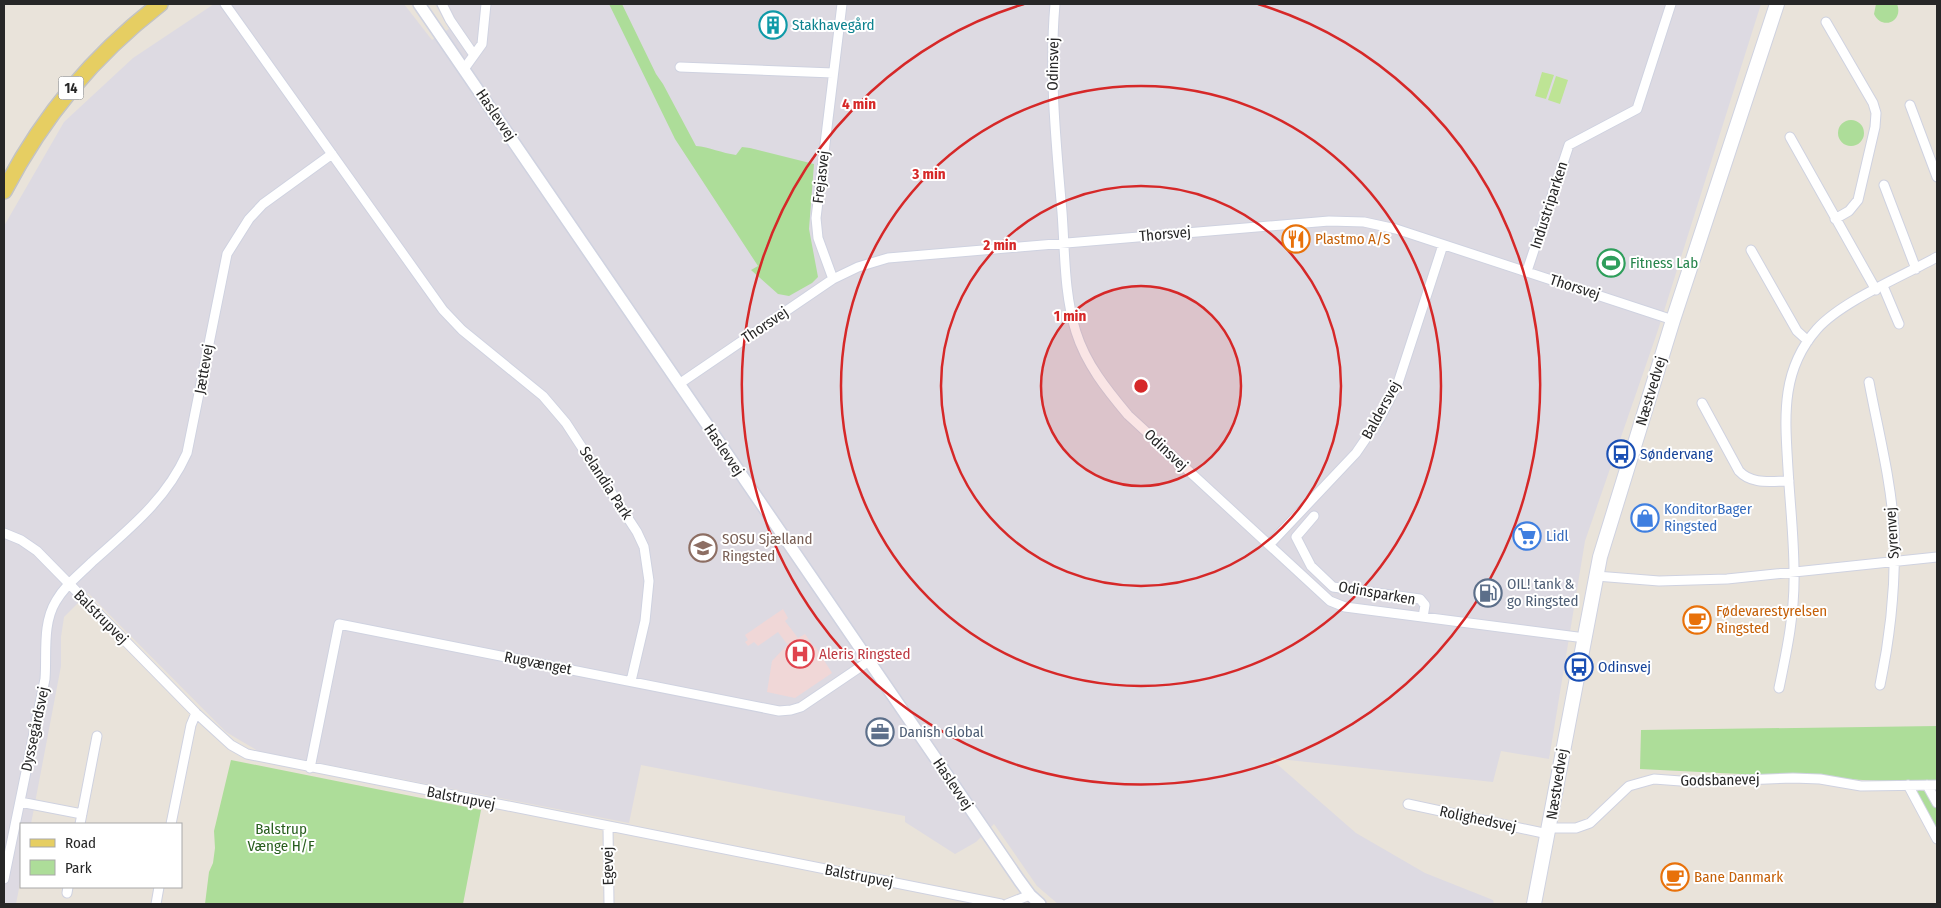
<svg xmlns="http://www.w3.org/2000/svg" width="1941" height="908" viewBox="0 0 1941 908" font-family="'Fira Sans Condensed',sans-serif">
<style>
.industrial{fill:#dddae2}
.medical{fill:#f0d7d7}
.green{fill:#addd99}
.pitch{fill:#bee495}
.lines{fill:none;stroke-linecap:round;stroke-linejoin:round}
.minor-casing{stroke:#cfd2e0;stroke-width:11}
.tertiary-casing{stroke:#cfd2e0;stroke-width:14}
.secondary-casing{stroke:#cfd2e0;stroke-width:16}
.primary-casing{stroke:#c3c3c3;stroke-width:18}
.minor{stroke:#fff;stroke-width:9}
.tertiary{stroke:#fff;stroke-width:11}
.secondary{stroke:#fff;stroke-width:14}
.primary{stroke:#e6ce62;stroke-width:15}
.ring{fill:none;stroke:#d62828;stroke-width:2.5}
.labels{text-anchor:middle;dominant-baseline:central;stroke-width:4;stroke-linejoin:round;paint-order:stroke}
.shield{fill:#fff;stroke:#686868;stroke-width:1}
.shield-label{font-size:14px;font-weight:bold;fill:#272727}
.culture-label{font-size:15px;fill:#0d838f;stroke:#fff;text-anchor:start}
.street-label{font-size:15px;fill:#272727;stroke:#fff}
.food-label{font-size:15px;fill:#c56008;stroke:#fff;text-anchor:start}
.leisure-label{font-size:15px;fill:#27864d;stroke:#fff;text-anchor:start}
.transit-label{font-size:15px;fill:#164399;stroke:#fff;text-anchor:start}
.shop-label{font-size:15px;fill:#366cbe;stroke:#fff;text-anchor:start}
.education-label{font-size:15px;fill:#785e54;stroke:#fff;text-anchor:start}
.service-label{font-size:15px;fill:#4e5e75;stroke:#fff;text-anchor:start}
.health-label{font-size:15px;fill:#be3a42;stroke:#fff;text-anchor:start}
.park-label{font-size:15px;fill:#285e1e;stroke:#fff}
.centre{fill:#d62828;stroke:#fff;stroke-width:2.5}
.ring-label{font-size:15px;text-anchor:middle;font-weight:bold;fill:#d62828;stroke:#fff;stroke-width:4;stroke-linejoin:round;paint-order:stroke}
</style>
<rect width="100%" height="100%" fill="#e9e3da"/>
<path class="industrial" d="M214,4H404L432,40L449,29L435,4H1761L1658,330L1585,541L1549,759L1501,751L1493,782L1270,758L1356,833L1425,873L1493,900L1494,904H1058L1037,886L994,824L976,842L955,854L905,822V816L641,765L629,823L258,751L226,732L88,593L64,617L61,637V666L31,824H21V878L16,904H4V226L64,122L133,58Z"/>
<path class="medical" d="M783,609L788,618L785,621L798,638L805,634L814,647L815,646L832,673L795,698L767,692L772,661L789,643L787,644L778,632L758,646L754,642L748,646L745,642L748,640L745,635Z"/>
<path class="green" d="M609,4H622L656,74L663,84L696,146C709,147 722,153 736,155L742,147L750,148L814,164L809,229L818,277L812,283L789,296L778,294L751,270L758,266L675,139Z
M1876,4H1897C1904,21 1882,31 1874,14Z
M1838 133a13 13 0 1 1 26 0a13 13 0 1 1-26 0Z
M1937,726V781L1903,782L1640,769L1641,730Z
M231,760L481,810L463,904H205L209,872L213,863L215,848L214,831Z
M1919,790L1928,792L1937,809V834L1916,792Z"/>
<path class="pitch" d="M1542,72L1554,75L1546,99L1535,96Z
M1556,76L1568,80L1560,104L1548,100Z"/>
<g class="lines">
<g class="minor-casing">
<path id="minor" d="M225,4L443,310L462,330L543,396L566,423L637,532L644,547L649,581L645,621L631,681
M442,4L450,20L474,55
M1055,4C1049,73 1056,143 1062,212C1065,252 1064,294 1076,332C1086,364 1107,390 1128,415L1330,601L1345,607L1585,638
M1826,22L1873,103L1876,113L1875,127L1858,200L1849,211L1835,219
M680,67L833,73
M464,69L482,44L486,4
M1910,105L1937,177
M1790,137L1876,290
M1884,185L1916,269
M1751,250L1797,331L1808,341
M1527,271L1569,145L1637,109L1671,4
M833,279L818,238L816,218L842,4
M1883,286L1899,324
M1869,382C1878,430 1891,480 1894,529C1896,582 1891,633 1880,685
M679,384L833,279L858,267L888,258L1329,221L1364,222L1396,229L1673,320
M1702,403L1739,471C1752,485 1771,481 1789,481
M1314,516L1296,537L1311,566L1333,587L1420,599L1425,605L1423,617
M4,533L21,540L37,551L196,713L231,745L247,754L1001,904
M1269,545L1356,453L1380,418L1398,383L1443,245
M1596,576L1659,581L1727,579L1937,557
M1779,688C1787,650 1795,612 1794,572C1794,538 1790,504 1788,469C1785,418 1780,371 1817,329C1842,301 1903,276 1937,257
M310,768L339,624L779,711L791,710L801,707L869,661
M1908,785L1937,839
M1927,785L1937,803
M20,802L82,814
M1408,804L1548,834
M80,824L97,736
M171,824L191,725L196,713
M608,827L609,904
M1549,828H1576L1590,823L1629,786L1654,779L1694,782L1793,778L1820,779L1861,786L1937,785
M4,879L45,679C47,654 42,624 56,601C65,585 80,574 92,562C130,528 166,500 187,453L227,254L249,219L263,204L332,154
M67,893L68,887
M156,904L159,887
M1007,904L1030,895"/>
</g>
<g class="tertiary-casing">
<path id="tertiary" d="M419,4L1019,880L1030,895L1040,904"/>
</g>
<g class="secondary-casing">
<path id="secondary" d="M1534,904L1600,557L1673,320L1777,4"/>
</g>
<g class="primary-casing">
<path id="primary" d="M4,191C43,116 93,56 160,4"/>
</g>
<use href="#minor" class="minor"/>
<use href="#tertiary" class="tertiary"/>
<use href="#secondary" class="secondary"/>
<use href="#primary" class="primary"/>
</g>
<circle cx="1141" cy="386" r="100" fill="#d62828" fill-opacity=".12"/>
<g class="ring">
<circle cx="1141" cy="386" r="100"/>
<circle cx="1141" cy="386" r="200"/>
<circle cx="1141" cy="386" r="300"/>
<path d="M1258 4A399 399 0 1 1 1024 4"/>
</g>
<defs>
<g id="building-ring" transform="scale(1.4375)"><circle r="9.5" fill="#fff" stroke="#0f9aa8" stroke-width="1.5"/><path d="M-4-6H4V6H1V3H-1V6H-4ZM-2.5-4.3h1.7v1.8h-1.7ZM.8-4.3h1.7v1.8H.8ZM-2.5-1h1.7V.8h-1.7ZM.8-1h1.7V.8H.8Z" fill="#0f9aa8"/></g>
<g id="restaurant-ring" transform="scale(1.4375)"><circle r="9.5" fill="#fff" stroke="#e8710a" stroke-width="1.5"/><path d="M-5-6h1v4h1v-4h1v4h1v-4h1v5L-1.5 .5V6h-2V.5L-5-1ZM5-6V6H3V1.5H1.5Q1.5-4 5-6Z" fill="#e8710a"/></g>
<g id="stadium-ring" transform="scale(1.4375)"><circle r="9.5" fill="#fff" stroke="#2e9e5b" stroke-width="1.5"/><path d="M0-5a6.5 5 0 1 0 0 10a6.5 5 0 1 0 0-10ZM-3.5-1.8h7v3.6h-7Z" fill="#2e9e5b"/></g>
<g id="bus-ring" transform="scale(1.4375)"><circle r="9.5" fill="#fff" stroke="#1a4fb4" stroke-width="1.5"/><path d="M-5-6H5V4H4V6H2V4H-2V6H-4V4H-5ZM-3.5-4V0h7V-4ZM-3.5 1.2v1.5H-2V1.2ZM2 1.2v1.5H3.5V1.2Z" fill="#1a4fb4"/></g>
<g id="shop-ring" transform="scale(1.4375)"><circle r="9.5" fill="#fff" stroke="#3f7fe0" stroke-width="1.5"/><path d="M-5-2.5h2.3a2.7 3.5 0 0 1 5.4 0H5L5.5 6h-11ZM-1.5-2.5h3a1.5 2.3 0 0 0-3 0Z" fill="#3f7fe0"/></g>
<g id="supermarket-ring" transform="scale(1.4375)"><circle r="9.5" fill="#fff" stroke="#3f7fe0" stroke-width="1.5"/><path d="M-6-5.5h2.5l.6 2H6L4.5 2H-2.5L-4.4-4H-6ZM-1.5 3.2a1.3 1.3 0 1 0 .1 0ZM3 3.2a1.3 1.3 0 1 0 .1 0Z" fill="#3f7fe0"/></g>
<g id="school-ring" transform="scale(1.4375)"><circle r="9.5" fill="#fff" stroke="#8d6e63" stroke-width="1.5"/><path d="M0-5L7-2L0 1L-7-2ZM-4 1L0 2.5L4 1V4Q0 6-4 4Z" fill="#8d6e63"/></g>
<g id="fuel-ring" transform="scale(1.4375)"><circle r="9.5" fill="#fff" stroke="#5c6f8a" stroke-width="1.5"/><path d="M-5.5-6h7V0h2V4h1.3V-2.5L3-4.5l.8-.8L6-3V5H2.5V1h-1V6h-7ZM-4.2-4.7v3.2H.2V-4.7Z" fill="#5c6f8a"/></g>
<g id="cafe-ring" transform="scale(1.4375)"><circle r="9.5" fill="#fff" stroke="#e8710a" stroke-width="1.5"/><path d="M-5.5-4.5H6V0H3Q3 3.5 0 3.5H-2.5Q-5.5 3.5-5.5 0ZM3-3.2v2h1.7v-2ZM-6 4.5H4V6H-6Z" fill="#e8710a"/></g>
<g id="hospital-ring" transform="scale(1.4375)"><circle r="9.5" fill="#fff" stroke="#e0444e" stroke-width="1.5"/><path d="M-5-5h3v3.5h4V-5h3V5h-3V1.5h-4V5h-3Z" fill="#e0444e"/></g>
<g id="office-ring" transform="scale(1.4375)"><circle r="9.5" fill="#fff" stroke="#5c6f8a" stroke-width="1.5"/><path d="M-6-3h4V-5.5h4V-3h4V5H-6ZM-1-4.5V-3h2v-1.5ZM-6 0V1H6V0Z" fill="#5c6f8a"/></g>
</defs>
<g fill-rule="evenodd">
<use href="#building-ring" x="773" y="25"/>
<use href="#restaurant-ring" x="1296" y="239"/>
<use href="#stadium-ring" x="1611" y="263"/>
<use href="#bus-ring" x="1621" y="454"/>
<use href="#shop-ring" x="1645" y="518"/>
<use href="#supermarket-ring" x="1527" y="536"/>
<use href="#school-ring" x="703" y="548"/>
<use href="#fuel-ring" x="1488" y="593"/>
<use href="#cafe-ring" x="1697" y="620"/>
<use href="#hospital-ring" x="800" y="654"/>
<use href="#bus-ring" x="1579" y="667"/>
<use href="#office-ring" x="880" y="732"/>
<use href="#cafe-ring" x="1675" y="877"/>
</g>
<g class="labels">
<rect class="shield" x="58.5" y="76.5" width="25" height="23" rx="4"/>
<g class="shield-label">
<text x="71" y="88">14</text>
</g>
<g class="culture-label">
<text x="792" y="25">Stakhavegård</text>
</g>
<g class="street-label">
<text transform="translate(1053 64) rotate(-89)">Odinsvej</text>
<text transform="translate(496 115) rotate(56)">Haslevvej</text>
<text transform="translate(821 177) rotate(-83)">Frejasvej</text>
<text transform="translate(1549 205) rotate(-72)">Industriparken</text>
<text transform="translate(1165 234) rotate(-5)">Thorsvej</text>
<text transform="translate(1575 287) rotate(18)">Thorsvej</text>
<text transform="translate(765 325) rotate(-34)">Thorsvej</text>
<text transform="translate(204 369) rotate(-80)">Jættevej</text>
<text transform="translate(1651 391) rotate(-73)">Næstvedvej</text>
<text transform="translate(1381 410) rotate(-61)">Baldersvej</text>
<text transform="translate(724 450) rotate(56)">Haslevvej</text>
<text transform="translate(1166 450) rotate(43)">Odinsvej</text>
<text transform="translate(606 483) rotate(57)">Selandia Park</text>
<text transform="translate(1892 533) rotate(-94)">Syrenvej</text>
<text transform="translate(1377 593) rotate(10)">Odinsparken</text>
<text transform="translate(101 617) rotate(45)">Balstrupvej</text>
<text transform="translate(538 663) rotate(11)">Rugvænget</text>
<text transform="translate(35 729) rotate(-78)">Dyssegårdsvej</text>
<text transform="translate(1720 780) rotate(-1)">Godsbanevej</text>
<text transform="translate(953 784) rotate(56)">Haslevvej</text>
<text transform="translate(1557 784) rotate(-81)">Næstvedvej</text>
<text transform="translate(461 798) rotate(11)">Balstrupvej</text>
<text transform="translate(1478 819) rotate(12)">Rolighedsvej</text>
<text transform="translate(608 866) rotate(-91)">Egevej</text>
<text transform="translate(859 876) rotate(11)">Balstrupvej</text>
</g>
<g class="food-label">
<text x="1315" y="239">Plastmo A/S</text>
<text x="1716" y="611">Fødevarestyrelsen<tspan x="1716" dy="17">Ringsted</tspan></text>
<text x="1694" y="877">Bane Danmark</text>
</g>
<g class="leisure-label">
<text x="1630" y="263">Fitness Lab</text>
</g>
<g class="transit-label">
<text x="1640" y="454">Søndervang</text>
<text x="1598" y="667">Odinsvej</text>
</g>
<g class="shop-label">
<text x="1664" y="509">KonditorBager<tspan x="1664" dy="17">Ringsted</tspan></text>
<text x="1546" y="536">Lidl</text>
</g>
<g class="education-label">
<text x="722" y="539">SOSU Sjælland<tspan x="722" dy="17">Ringsted</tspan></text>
</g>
<g class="service-label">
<text x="1507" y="584">OIL! tank &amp;<tspan x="1507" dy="17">go Ringsted</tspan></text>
<text x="899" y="732">Danish Global</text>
</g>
<g class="health-label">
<text x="819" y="654">Aleris Ringsted</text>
</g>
<g class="park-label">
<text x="281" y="829">Balstrup<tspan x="281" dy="17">Vænge H/F</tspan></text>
</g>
</g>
<circle cx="1141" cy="386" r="8" class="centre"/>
<g class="ring-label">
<text x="859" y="109">4 min</text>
<text x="929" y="179">3 min</text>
<text x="1000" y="250">2 min</text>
<text x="1070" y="321">1 min</text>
</g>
<rect width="1941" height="908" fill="none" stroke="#272727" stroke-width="10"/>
<rect x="20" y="823" width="162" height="65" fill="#ffffff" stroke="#a9a9a9"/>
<rect x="30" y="839" width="25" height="8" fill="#e6ce62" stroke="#a9a9a9"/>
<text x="65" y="848" font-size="15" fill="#272727">Road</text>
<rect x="30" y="860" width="25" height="15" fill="#addd99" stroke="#a9a9a9"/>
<text x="65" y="873" font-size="15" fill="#272727">Park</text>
</svg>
